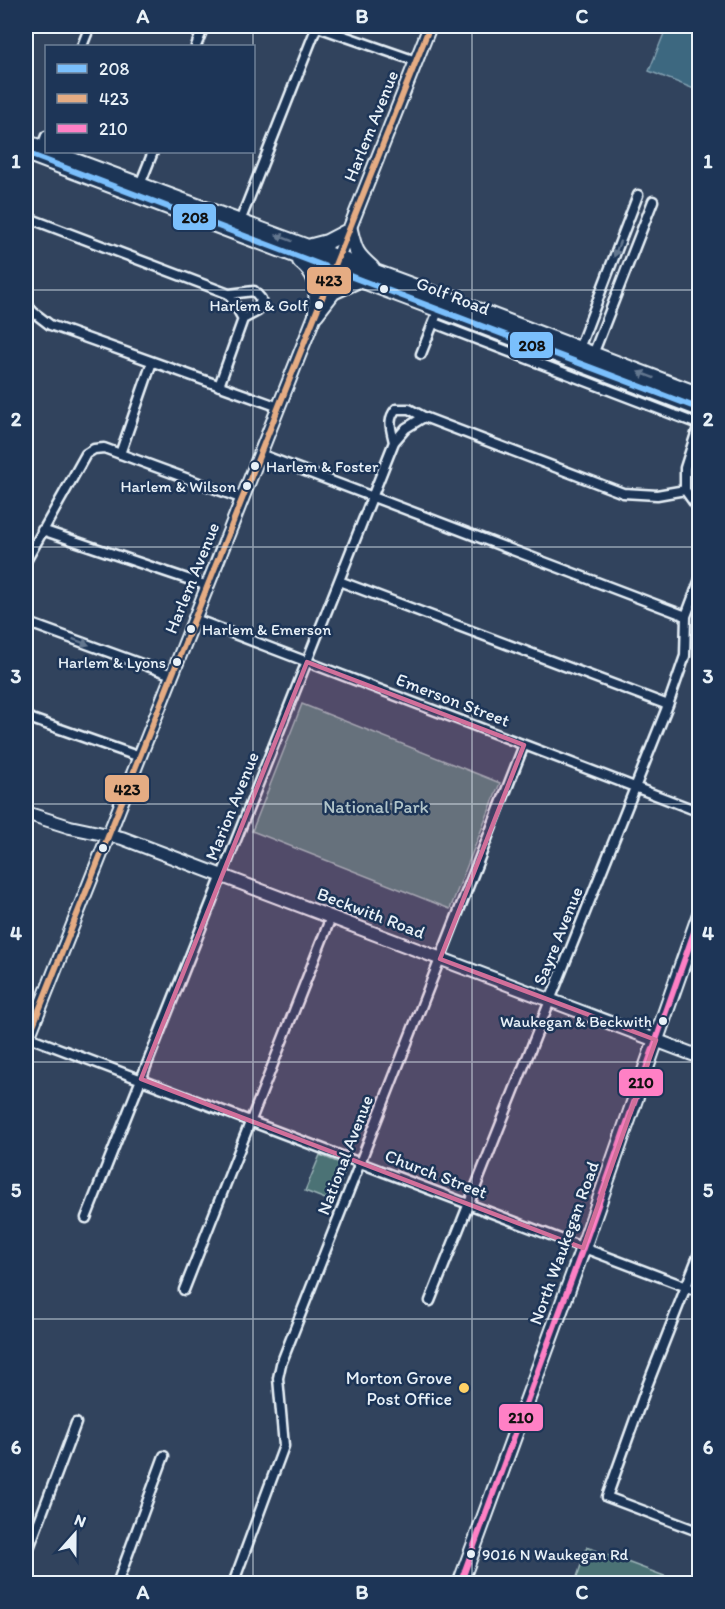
<svg xmlns="http://www.w3.org/2000/svg" width="725" height="1609" viewBox="0 0 725 1609" font-family="Itim,sans-serif">
<style>
.green{fill:#4c7275;stroke:#9ab2b6;stroke-width:1.5}
.water{fill:#3c6880;stroke:#819fb0;stroke-width:1.5}
.lines{fill:none;stroke-linecap:round;stroke-linejoin:round}
.street-casing{stroke:#e8f1f8;stroke-width:13}
.secondary-casing{stroke:#e8f1f8;stroke-width:16}
.primary-casing{stroke:#e8f1f8;stroke-width:18}
.street{stroke:#1d3557;stroke-width:8}
.secondary{stroke:#1d3557;stroke-width:12}
.primary{stroke:#1d3557;stroke-width:14}
.bus-1-casing{stroke:#1d3557;stroke-width:10}
.bus-2-casing{stroke:#1d3557;stroke-width:10}
.bus-3-casing{stroke:#1d3557;stroke-width:10}
.bus-1{stroke:#7abffc;stroke-width:6}
.bus-2{stroke:#e5ac83;stroke-width:6}
.bus-3{stroke:#ff80c5;stroke-width:6}
.oneway{fill:#64778f}
.marked{fill:#d16f9a;fill-opacity:0.2;stroke:#d16f9a;stroke-width:4.5;stroke-linejoin:round}
.grid{fill:none;stroke:#e8f1f8;stroke-width:1.5;stroke-opacity:0.55}
.bus-dot{fill:#e8f1f8;stroke:#1d3557;stroke-width:2}
.poi-dot{fill:#ffd166;stroke:#1d3557;stroke-width:2}
.labels{text-anchor:middle;dominant-baseline:central;stroke-width:5;stroke-linejoin:round;paint-order:stroke}
.bus-label{font-size:16px;fill:#e8f1f8;stroke:#1d3557;text-anchor:end}
.street-label{font-size:18px;fill:#e8f1f8;stroke:#1d3557}
.park-label{font-size:18px;fill:#b1c5ca;stroke:#1d3557}
.poi-label{font-size:18px;fill:#e8f1f8;stroke:#1d3557;text-anchor:end}
.line-badge{stroke:#1d3557;stroke-width:2}
.pale-badge-label{font-size:16px;text-anchor:middle;font-weight:bold;fill:#111}
.neatline{fill:none;stroke:#e8f1f8;stroke-width:2}
.grid-label{font-size:20px;text-anchor:middle;font-weight:bold;fill:#e8f1f8}
</style>
<rect width="100%" height="100%" fill="#31435d"/>
<filter id="ink" filterUnits="userSpaceOnUse"><feTurbulence type="fractalNoise" baseFrequency=".0167" numOctaves="2"/><feDisplacementMap in="SourceGraphic" scale="12" xChannelSelector="R" yChannelSelector="G"/><feConvolveMatrix kernelMatrix="1 2 1 2 8 2 1 2 1" color-interpolation-filters="sRGB"/></filter>
<g filter="url(#ink)">
<path class="green" d="M302,704L500,783L450,909L252,831Z
M320,1155L347,1166L333,1202L305,1191Z
M587,1547L683,1583H575Z"/>
<path class="water" d="M667,26H685L699,31V91L649,71Z"/>
<g class="lines">
<g class="street-casing">
<path id="street" d="M315,26L416,61
M82,46L90,26
M196,46L204,26
M40,151L46,136
M139,187L153,152
M26,217L229,294L243,319L219,386
M239,224L317,26
M229,294L254,291L261,299L258,311L243,319
M26,302L33,312L50,325L279,407
M434,323L698,424
M578,351L638,195
M421,354L438,311
M592,357L653,201
M700,421L685,468V490L700,511
M394,442C391,428 387,420 396,409H409L424,417L623,493L657,495L685,490
M120,454L152,362
M260,454L686,616
M42,530L208,586
M26,561L86,454L94,449L104,448L243,499
M339,581L668,705
M195,619L700,812
M26,622L172,675
M26,717L140,757
M26,1036L700,1292
M86,1218L394,442L406,428L424,417
M700,1251L645,1391L607,1497L700,1532
M184,1290L331,917
M430,1301L668,705L685,656L686,616L700,579
M26,1556L76,1423
M117,1584L164,1456
M233,1584L284,1446L278,1378L281,1364L524,745"/>
</g>
<g class="secondary-casing">
<path id="secondary" d="M26,813L70,827L122,838L700,1057
M26,1043L430,26"/>
</g>
<g class="primary-casing">
<path id="primary" d="M26,142L46,150
M51,152L443,297L700,395
M26,153L700,409
M308,247L327,242L350,230C355,251 356,254 372,268
M300,261C321,278 316,288 316,314
M316,314L333,292L359,280
M460,1584L583,1248L700,914"/>
</g>
<use href="#street" class="street"/>
<use href="#secondary" class="secondary"/>
<use href="#primary" class="primary"/>
<g class="bus-1-casing">
<path id="bus-1" d="M26,153L700,409"/>
</g>
<g class="bus-2-casing">
<path id="bus-2" d="M26,1043L430,26"/>
</g>
<g class="bus-3-casing">
<path id="bus-3" d="M460,1584L583,1248L700,915"/>
</g>
<use href="#bus-1" class="bus-1"/>
<use href="#bus-2" class="bus-2"/>
<use href="#bus-3" class="bus-3"/>
</g>
<defs><path id="oneway-solid" d="M-6-.8H1V-3.2L6.5 0L1 3.2V.8H-6Z" transform="scale(1.5)"/></defs>
<g class="oneway">
<use href="#oneway-solid" transform="translate(284 238) rotate(-159)"/>
<use href="#oneway-solid" transform="translate(617 249) rotate(111)"/>
<use href="#oneway-solid" transform="translate(646 375) rotate(-159)"/>
<use href="#oneway-solid" transform="translate(81 642) rotate(20)"/>
</g>
</g>
<path class="marked" d="M307,662L524,745L440,959L656,1040L583,1248L141,1079Z"/>
<path class="grid" d="M253,26V46M472,26V1584M253,152V1584M26,290H700M26,547H700M26,804H700M26,1062H700M26,1319H700"/>
<g class="bus-dot">
<circle cx="384" cy="289" r="5"/>
<circle cx="319" cy="305" r="5"/>
<circle cx="255" cy="466" r="5"/>
<circle cx="247" cy="486" r="5"/>
<circle cx="191" cy="629" r="5"/>
<circle cx="177" cy="662" r="5"/>
<circle cx="103" cy="848" r="5"/>
<circle cx="663" cy="1021" r="5"/>
<circle cx="471" cy="1554" r="5"/>
</g>
<circle class="poi-dot" cx="464" cy="1388" r="6"/>
<g class="labels">
<g class="bus-label">
<text x="308" y="305">Harlem &amp; Golf</text>
<text x="266" y="466" text-anchor="start">Harlem &amp; Foster</text>
<text x="236" y="486">Harlem &amp; Wilson</text>
<text x="202" y="629" text-anchor="start">Harlem &amp; Emerson</text>
<text x="166" y="662">Harlem &amp; Lyons</text>
<text x="652" y="1021">Waukegan &amp; Beckwith</text>
<text x="482" y="1554" text-anchor="start">9016 N Waukegan Rd</text>
</g>
<g class="street-label">
<text transform="translate(371 126) rotate(-68)">Harlem Avenue</text>
<text transform="translate(453 296) rotate(21)">Golf Road</text>
<text transform="translate(192 578) rotate(-68)">Harlem Avenue</text>
<text transform="translate(453 700) rotate(21)">Emerson Street</text>
<text transform="translate(232 806) rotate(-68)">Marion Avenue</text>
<text transform="translate(371 913) rotate(21)">Beckwith Road</text>
<text transform="translate(558 936) rotate(-68)">Sayre Avenue</text>
<text transform="translate(345 1155) rotate(-69)">National Avenue</text>
<text transform="translate(436 1174) rotate(21)">Church Street</text>
<text transform="translate(564 1243) rotate(-70)">North Waukegan Road</text>
</g>
<g class="park-label">
<text x="376" y="807">National Park</text>
</g>
<g class="poi-label">
<text x="452" y="1378">Morton Grove<tspan x="452" dy="21">Post Office</tspan></text>
</g>
</g>
<g class="line-badge">
<rect x="172" y="203" width="45" height="28" rx="6" fill="#7abffc"/>
<rect x="306" y="266" width="46" height="29" rx="6" fill="#e5ac83"/>
<rect x="509" y="331" width="45" height="28" rx="6" fill="#7abffc"/>
<rect x="104" y="774" width="46" height="29" rx="6" fill="#e5ac83"/>
<rect x="618" y="1068" width="46" height="29" rx="6" fill="#ff80c5"/>
<rect x="498" y="1403" width="46" height="29" rx="6" fill="#ff80c5"/>
</g>
<g class="pale-badge-label">
<text x="195" y="223">208</text>
<text x="329" y="286">423</text>
<text x="532" y="351">208</text>
<text x="127" y="795">423</text>
<text x="641" y="1088">210</text>
<text x="521" y="1423">210</text>
</g>
<rect width="725" height="1609" fill="none" stroke="#1d3557" stroke-width="66"/>
<rect x="45" y="45" width="210" height="108" fill="#1d3557" stroke="#6e8097" stroke-width="1.5"/>
<rect x="57" y="64" width="30" height="9" fill="#7abffc" stroke="#6e8097" stroke-width="1.5"/>
<text x="99" y="75" font-size="18" fill="#e8f1f8">208</text>
<rect x="57" y="94" width="30" height="9" fill="#e5ac83" stroke="#6e8097" stroke-width="1.5"/>
<text x="99" y="105" font-size="18" fill="#e8f1f8">423</text>
<rect x="57" y="124" width="30" height="9" fill="#ff80c5" stroke="#6e8097" stroke-width="1.5"/>
<text x="99" y="135" font-size="18" fill="#e8f1f8">210</text>
<g transform="translate(75 1534) rotate(21)" stroke="#1d3557" stroke-width="4.5" paint-order="stroke">
<path d="M0-4.5L10 22L0 15L-10 22Z" fill="#e8f1f8"/>
<text y="-9" font-size="16" font-weight="bold" text-anchor="middle" fill="#e8f1f8">N</text>
</g>
<rect x="33" y="33" width="659" height="1543" class="neatline"/>
<g class="grid-label">
<text x="143" y="23">A</text>
<text x="362" y="23">B</text>
<text x="582" y="23">C</text>
<text x="16" y="168">1</text>
<text x="708" y="168">1</text>
<text x="16" y="426">2</text>
<text x="708" y="426">2</text>
<text x="16" y="683">3</text>
<text x="708" y="683">3</text>
<text x="16" y="940">4</text>
<text x="708" y="940">4</text>
<text x="16" y="1197">5</text>
<text x="708" y="1197">5</text>
<text x="16" y="1454">6</text>
<text x="708" y="1454">6</text>
<text x="143" y="1599">A</text>
<text x="362" y="1599">B</text>
<text x="582" y="1599">C</text>
</g>
</svg>
